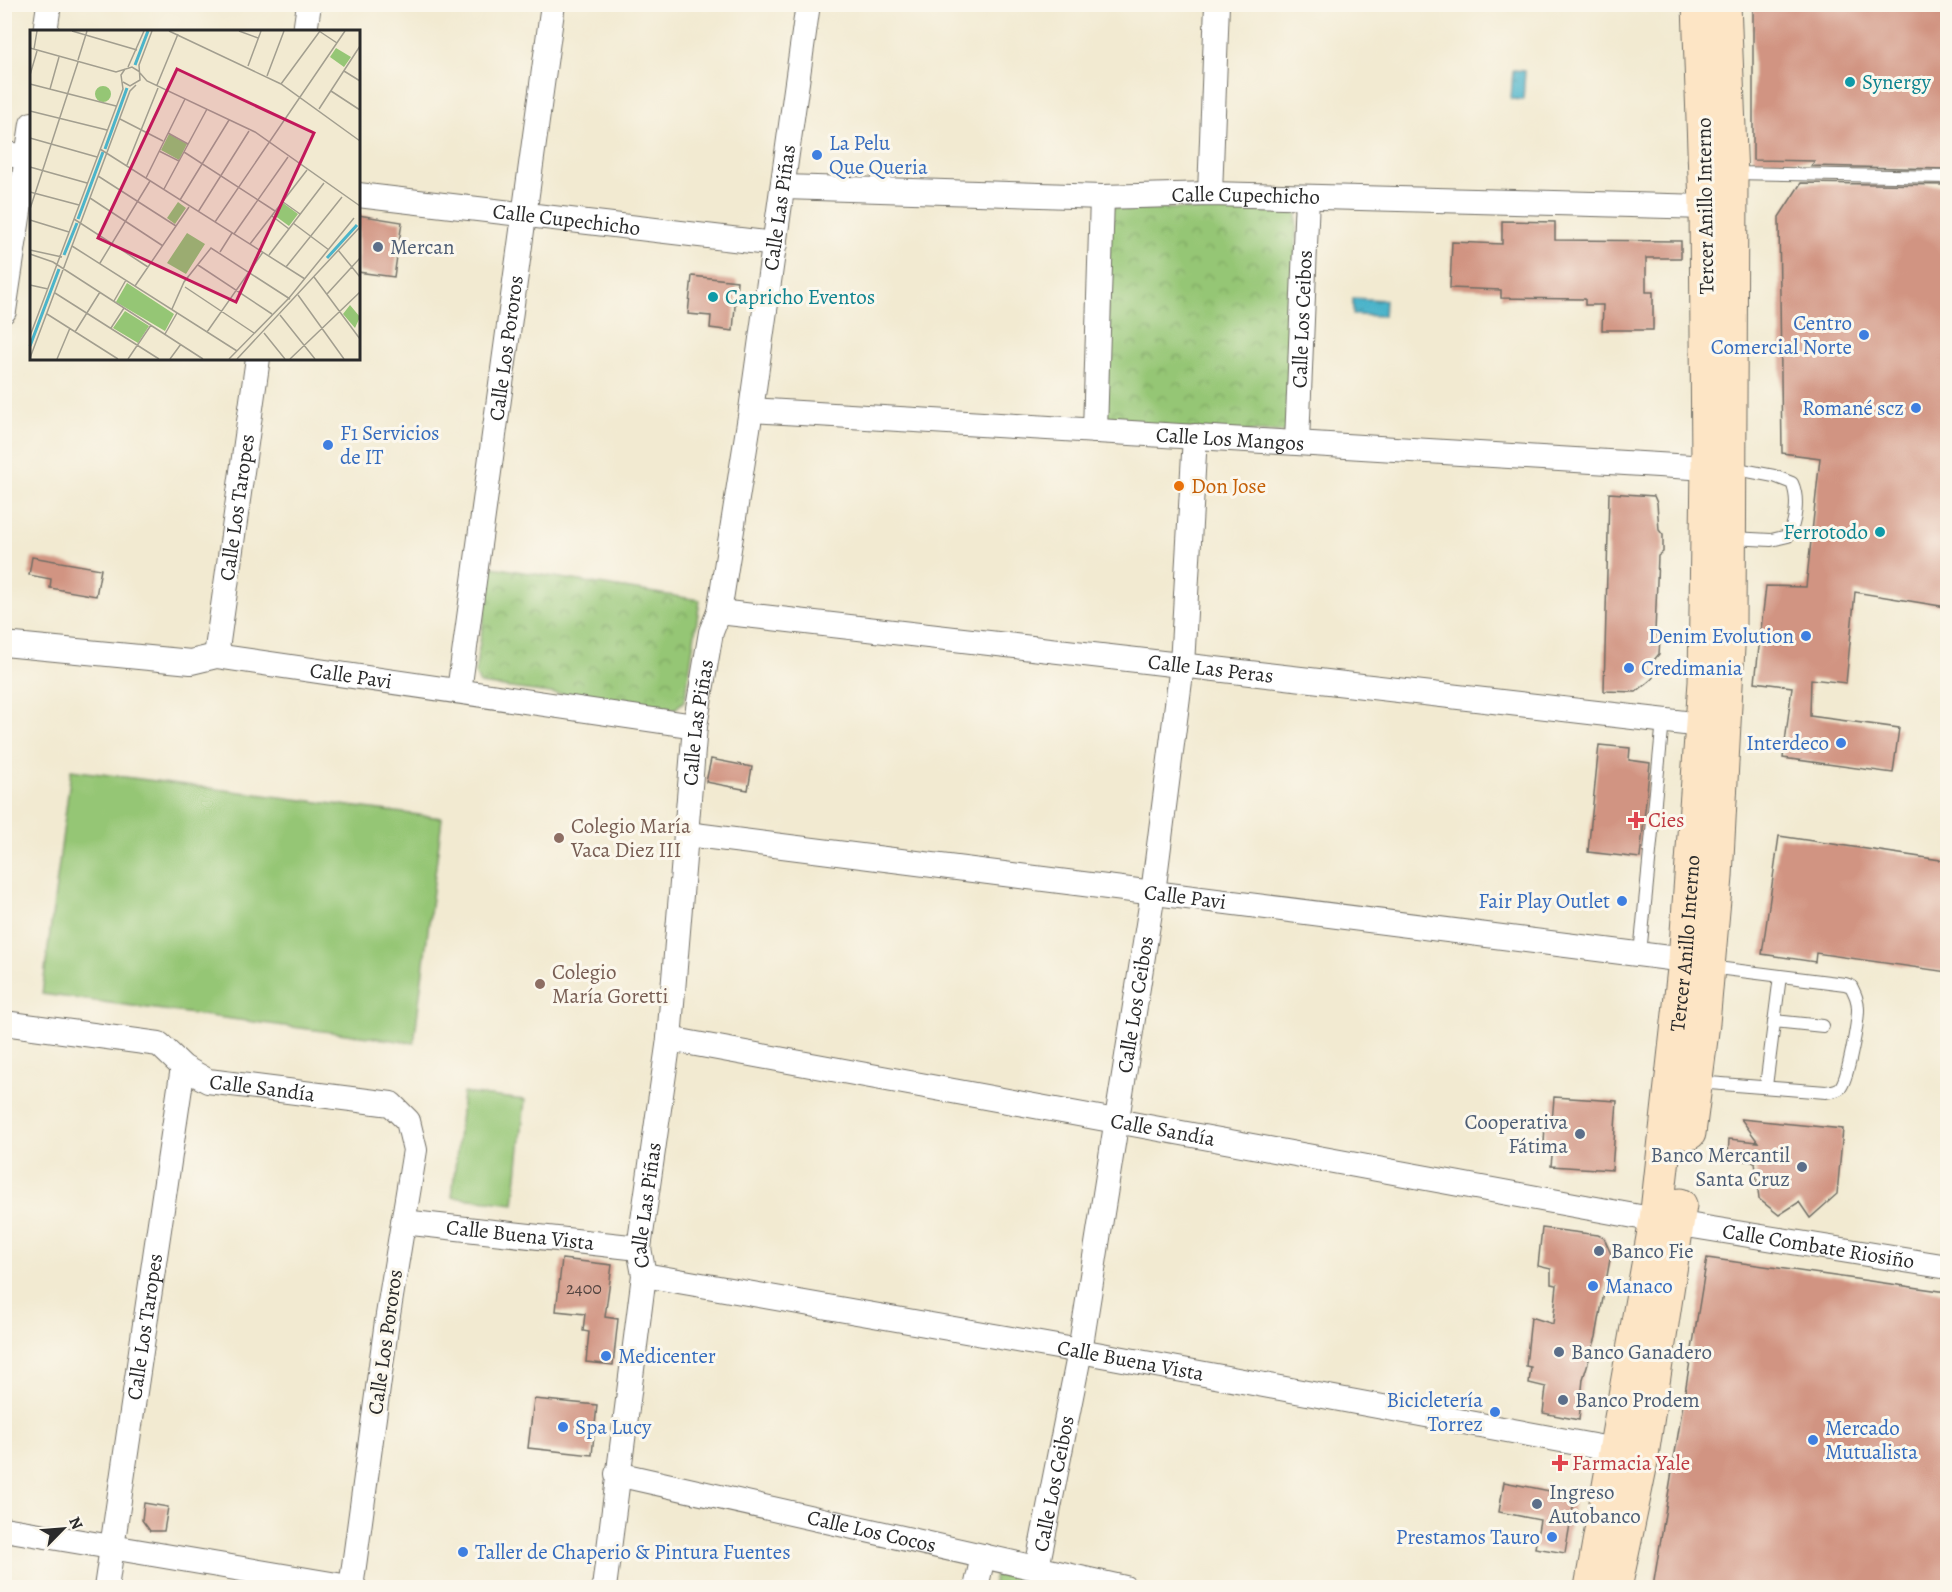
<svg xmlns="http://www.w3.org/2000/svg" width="1952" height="1592" viewBox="0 0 1952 1592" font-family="Alegreya,serif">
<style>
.grass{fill:#95c675;stroke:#607850;stroke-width:1.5}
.park{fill:url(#park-crowns);stroke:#607850;stroke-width:1.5}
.water{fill:url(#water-ripples);stroke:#3b707a;stroke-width:1.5}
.building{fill:#d19482}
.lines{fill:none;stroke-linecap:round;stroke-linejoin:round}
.lane-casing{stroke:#716e65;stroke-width:14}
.street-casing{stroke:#716e65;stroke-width:26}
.secondary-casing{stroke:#716e65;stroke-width:35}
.lane{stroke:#fff;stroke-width:12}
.street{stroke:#fff;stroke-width:24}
.secondary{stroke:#fde5c5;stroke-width:33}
.culture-dot{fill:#0f9aa8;stroke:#fbf7ec;stroke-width:2}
.shop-dot{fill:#3f7fe0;stroke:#fbf7ec;stroke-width:2}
.service-dot{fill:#5c6f8a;stroke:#fbf7ec;stroke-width:2}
.food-dot{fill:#e8710a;stroke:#fbf7ec;stroke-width:2}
.health-dot{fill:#e0444e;stroke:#fbf7ec;stroke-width:2}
.education-dot{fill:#8d6e63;stroke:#fbf7ec;stroke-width:2}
.labels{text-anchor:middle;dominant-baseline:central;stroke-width:6;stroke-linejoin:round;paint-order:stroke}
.number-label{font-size:18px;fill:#544541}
.culture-label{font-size:21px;fill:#0d838f;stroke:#fbf7ec;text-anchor:start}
.shop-label{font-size:21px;fill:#366cbe;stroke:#fbf7ec;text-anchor:start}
.street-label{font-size:21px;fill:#2b2b2b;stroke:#fbf7ec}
.service-label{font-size:21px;fill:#4e5e75;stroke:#fbf7ec;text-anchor:start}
.food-label{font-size:21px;fill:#c56008;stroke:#fbf7ec;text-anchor:start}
.health-label{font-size:21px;fill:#be3a42;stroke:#fbf7ec;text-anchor:start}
.education-label{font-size:21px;fill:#785e54;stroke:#fbf7ec;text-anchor:start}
.inset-river{fill:none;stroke:#4bb4ca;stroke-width:3}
.inset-road{fill:none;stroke:#a29e8f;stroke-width:1.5}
.view{fill:#c2185b;fill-opacity:0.15;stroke:#c2185b;stroke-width:3}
.inset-edge{fill:none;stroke:#2b2b2b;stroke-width:3}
</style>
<defs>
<pattern id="park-crowns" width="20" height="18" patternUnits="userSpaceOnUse" patternTransform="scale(1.5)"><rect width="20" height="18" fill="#95c675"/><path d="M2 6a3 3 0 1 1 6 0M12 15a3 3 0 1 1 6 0" fill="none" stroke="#7aa160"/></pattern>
<pattern id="water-ripples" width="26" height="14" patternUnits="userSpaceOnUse" patternTransform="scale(1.5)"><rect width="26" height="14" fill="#4bb4ca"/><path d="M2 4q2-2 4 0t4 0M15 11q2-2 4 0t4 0" fill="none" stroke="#3f93a4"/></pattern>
</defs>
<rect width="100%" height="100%" fill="#fbf7ec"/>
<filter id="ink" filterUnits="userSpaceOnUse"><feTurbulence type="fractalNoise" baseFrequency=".0167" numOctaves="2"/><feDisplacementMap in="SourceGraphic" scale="12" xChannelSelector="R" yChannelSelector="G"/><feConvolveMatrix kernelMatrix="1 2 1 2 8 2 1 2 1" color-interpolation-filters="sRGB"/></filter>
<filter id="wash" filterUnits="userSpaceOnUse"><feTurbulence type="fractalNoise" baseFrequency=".008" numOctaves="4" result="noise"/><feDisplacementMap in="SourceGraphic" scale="24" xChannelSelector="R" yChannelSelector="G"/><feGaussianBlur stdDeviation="1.35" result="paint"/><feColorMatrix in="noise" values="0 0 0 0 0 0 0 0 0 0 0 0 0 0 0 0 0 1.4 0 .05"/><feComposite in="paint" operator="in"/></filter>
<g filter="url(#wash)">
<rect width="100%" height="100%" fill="#f2ead1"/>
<path class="grass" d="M71,770L442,818L414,1043L42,994Z
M463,1093L525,1100L514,1204L452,1197Z"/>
<path class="park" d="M1110,207L1297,212L1291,432L1104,428Z
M492,567L700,600L685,700L675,709L480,684L475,673Z
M996,1570L1082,1588H992Z"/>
<path class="water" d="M1513,70L1525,71L1523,100L1511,99Z
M1353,298L1385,300L1384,316L1353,315Z"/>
<g id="blocks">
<path class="building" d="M1753,4H1947V169L1811,166L1815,161L1753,160Z
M1801,183L1947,185V607L1855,592L1846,683L1811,679L1810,716L1899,728L1893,773L1783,758L1792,687L1755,682L1766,586L1806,587L1820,458L1782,453L1779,217Z
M358,215L402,222L394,277L358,272Z
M1502,221L1555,222V240L1681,241V258H1646V292H1653V330H1602L1603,305H1585V299L1501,298V290L1450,288L1452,242L1502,244Z
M692,276L737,281L733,331L710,328L711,316L688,314Z
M1609,493L1654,496L1657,503L1659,530L1663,535V552L1658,556L1655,632L1660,638L1659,654L1654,660L1653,678L1636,692L1604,691Z
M32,557L101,569L96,596L50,588L51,579L29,575Z
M1599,745L1630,748L1629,760L1650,763L1640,858L1588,852Z
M711,759L752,767L748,790L706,782Z
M1779,836L1947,861V972L1816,953L1815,962L1762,954Z
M1554,1097L1617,1101L1612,1170L1551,1166L1553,1145H1544L1545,1123H1552Z
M1741,1119L1843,1129L1837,1194L1810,1218L1799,1202L1779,1215L1759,1199L1755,1162L1728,1159L1729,1139L1758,1142Z
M1542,1228L1598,1235L1604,1238L1611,1254L1596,1337L1583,1379L1579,1420L1543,1413L1546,1387L1529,1383L1531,1367L1526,1366L1531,1317L1553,1324L1557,1285L1551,1284V1269L1538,1266Z
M1707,1258L1947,1292V1587H1653Z
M562,1259L612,1265L605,1317L618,1319L613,1365L586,1362L589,1332L583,1331L585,1314L556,1311Z
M534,1399L597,1405L592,1455L528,1448Z
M1504,1482L1575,1496L1565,1553L1535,1548L1540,1520L1499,1512Z
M144,1503L168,1507L164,1531H150L142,1520Z"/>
</g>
</g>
<g filter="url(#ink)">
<use href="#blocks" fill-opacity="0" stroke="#716e65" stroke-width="1.5"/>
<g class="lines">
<g class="lane-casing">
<path id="lane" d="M1732,173L1948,177
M1732,468L1774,476L1792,483C1799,498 1796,522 1788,536L1771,540L1732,538
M1640,954L1663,720
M1774,1021L1823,1026
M1696,1082L1826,1092C1830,1091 1836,1091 1840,1088C1848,1080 1858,1022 1858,1009C1858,1000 1855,994 1851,986L1845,984L1709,967
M1766,1086L1780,976"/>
</g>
<g class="street-casing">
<g id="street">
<path d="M45,32L49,4"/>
<path d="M305,32L309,4"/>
<path d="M4,154L32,157"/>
<path id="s1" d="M784,187L1102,197L1210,194L1706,207"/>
<path d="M1210,194L1217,4"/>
<path id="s2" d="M358,195L775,244"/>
<path d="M4,311L32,124"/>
<path id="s3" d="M751,410L1708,468"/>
<path d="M1095,431L1102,197"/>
<path id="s4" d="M1297,442L1307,197"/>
<path id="s5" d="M719,612L1702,725"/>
<path id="s6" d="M4,644L191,662L216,656L695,726"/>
<path id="s7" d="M216,656L258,358"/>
<path id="s8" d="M459,691L553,4"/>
<path id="s9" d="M687,834L1685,960"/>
<path id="s10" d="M4,1023L159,1044L183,1067L208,1081L391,1104L408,1121L415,1150L387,1321L351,1588"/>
<path id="s11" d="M669,1039L1656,1220L1948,1267"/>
<path id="s12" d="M403,1222L639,1248"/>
<path id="s13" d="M644,1275L1080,1351L1615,1450"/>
<path id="s14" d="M617,1474L1125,1588"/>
<path d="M4,1529L355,1588"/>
<path id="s15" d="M1037,1568L1080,1351L1153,893L1182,665L1195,436"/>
<path id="s16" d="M106,1588L183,1067"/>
<path id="s17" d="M604,1588L644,1275L639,1248L669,1039L695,726L711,632L719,612L751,410L808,4"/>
<path d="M976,1588L983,1556"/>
</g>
</g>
<g class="secondary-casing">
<g id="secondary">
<path d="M1689,1133L1703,1023L1716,877L1729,628L1731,178L1724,4"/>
<path id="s18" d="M1591,1588L1656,1220L1685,960L1705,682L1708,464L1706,207L1699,4"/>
<path d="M1615,1588L1640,1468L1680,1205"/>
</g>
</g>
<use href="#lane" class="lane"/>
<use href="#street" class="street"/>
<use href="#secondary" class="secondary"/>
</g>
</g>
<g class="culture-dot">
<circle cx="1850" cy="82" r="6"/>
<circle cx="713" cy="297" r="6"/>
<circle cx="1880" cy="532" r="6"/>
</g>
<g class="shop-dot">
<circle cx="817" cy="155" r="6"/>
<circle cx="1864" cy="335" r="6"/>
<circle cx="1916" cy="408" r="6"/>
<circle cx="328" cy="445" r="6"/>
<circle cx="1806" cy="636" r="6"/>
<circle cx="1629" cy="668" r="6"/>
<circle cx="1841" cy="743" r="6"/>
<circle cx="1622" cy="901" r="6"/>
<circle cx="1593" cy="1286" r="6"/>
<circle cx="606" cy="1356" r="6"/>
<circle cx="1495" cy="1412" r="6"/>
<circle cx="563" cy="1427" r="6"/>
<circle cx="1813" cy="1440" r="6"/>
<circle cx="1552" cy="1537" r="6"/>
<circle cx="463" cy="1552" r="6"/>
</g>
<g class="service-dot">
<circle cx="378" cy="247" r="6"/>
<circle cx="1580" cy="1134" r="6"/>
<circle cx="1802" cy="1167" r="6"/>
<circle cx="1599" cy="1251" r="6"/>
<circle cx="1559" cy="1352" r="6"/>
<circle cx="1563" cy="1400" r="6"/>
<circle cx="1537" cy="1504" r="6"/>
</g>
<circle class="food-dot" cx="1179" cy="486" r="6"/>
<g class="health-dot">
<path d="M1633 811h6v6h6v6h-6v6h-6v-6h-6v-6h6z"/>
<path d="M1557 1454h6v6h6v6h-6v6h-6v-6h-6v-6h6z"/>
</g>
<g class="education-dot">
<circle cx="559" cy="838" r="6"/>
<circle cx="540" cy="984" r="6"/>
</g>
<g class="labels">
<g class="number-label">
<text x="584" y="1288">2400</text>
</g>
<g class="culture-label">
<text x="1862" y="82">Synergy</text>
<text x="725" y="297">Capricho Eventos</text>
<text x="1868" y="532" text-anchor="end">Ferrotodo</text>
</g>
<g class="shop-label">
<text x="829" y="143">La Pelu<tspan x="829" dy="24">Que Queria</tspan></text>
<text x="1852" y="323" text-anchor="end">Centro<tspan x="1852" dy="24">Comercial Norte</tspan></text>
<text x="1904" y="408" text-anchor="end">Romané scz</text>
<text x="340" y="433">F1 Servicios<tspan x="340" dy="24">de IT</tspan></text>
<text x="1794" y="636" text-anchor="end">Denim Evolution</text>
<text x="1641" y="668">Credimania</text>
<text x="1829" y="743" text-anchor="end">Interdeco</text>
<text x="1610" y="901" text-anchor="end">Fair Play Outlet</text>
<text x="1605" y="1286">Manaco</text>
<text x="618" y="1356">Medicenter</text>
<text x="1483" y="1400" text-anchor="end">Bicicletería<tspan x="1483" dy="24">Torrez</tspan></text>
<text x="575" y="1427">Spa Lucy</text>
<text x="1825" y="1428">Mercado<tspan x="1825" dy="24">Mutualista</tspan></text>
<text x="1540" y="1537" text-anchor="end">Prestamos Tauro</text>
<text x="475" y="1552">Taller de Chaperio &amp; Pintura Fuentes</text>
</g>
<g class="street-label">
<text stroke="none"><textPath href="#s1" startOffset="462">Calle Cupechicho</textPath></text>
<text transform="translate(1705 206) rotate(-91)">Tercer Anillo Interno</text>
<text stroke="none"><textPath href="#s17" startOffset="1394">Calle Las Piñas</textPath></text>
<text stroke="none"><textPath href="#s2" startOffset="210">Calle Cupechicho</textPath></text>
<text stroke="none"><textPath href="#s4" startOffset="123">Calle Los Ceibos</textPath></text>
<text stroke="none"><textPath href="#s8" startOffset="346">Calle Los Pororos</textPath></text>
<text stroke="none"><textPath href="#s3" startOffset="480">Calle Los Mangos</textPath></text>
<text stroke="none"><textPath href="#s7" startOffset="150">Calle Los Taropes</textPath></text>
<text stroke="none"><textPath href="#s5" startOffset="495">Calle Las Peras</textPath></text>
<text stroke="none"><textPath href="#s6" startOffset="350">Calle Pavi</textPath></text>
<text stroke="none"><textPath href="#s17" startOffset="872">Calle Las Piñas</textPath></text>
<text stroke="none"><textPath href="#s9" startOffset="502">Calle Pavi</textPath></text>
<text stroke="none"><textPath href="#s18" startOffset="652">Tercer Anillo Interno</textPath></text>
<text stroke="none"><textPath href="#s15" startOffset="572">Calle Los Ceibos</textPath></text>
<text stroke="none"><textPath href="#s10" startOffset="273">Calle Sandía</textPath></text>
<text stroke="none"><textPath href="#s11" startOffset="502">Calle Sandía</textPath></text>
<text stroke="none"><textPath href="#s17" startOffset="386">Calle Las Piñas</textPath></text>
<text stroke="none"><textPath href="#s12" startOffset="118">Calle Buena Vista</textPath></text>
<text stroke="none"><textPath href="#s11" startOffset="1168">Calle Combate Riosiño</textPath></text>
<text stroke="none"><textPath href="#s16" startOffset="264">Calle Los Taropes</textPath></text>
<text transform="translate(385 1342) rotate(-82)">Calle Los Pororos</text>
<text stroke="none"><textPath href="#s13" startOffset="494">Calle Buena Vista</textPath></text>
<text stroke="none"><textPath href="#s15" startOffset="86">Calle Los Ceibos</textPath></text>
<text stroke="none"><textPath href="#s14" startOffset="261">Calle Los Cocos</textPath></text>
</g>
<g class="service-label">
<text x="390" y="247">Mercan</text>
<text x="1568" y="1122" text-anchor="end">Cooperativa<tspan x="1568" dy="24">Fátima</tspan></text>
<text x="1790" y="1155" text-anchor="end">Banco Mercantil<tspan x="1790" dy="24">Santa Cruz</tspan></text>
<text x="1611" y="1251">Banco Fie</text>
<text x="1571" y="1352">Banco Ganadero</text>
<text x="1575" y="1400">Banco Prodem</text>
<text x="1549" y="1492">Ingreso<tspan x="1549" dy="24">Autobanco</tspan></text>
</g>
<g class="food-label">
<text x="1191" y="486">Don Jose</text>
</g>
<g class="health-label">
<text x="1648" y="820">Cies</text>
<text x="1572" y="1463">Farmacia Yale</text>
</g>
<g class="education-label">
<text x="571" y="826">Colegio María<tspan x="571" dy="24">Vaca Diez III</tspan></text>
<text x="552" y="972">Colegio<tspan x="552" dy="24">María Goretti</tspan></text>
</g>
</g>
<g transform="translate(30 30)">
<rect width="330" height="330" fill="#f2ead1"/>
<path d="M65 64a8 8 0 1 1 16 0a8 8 0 1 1-16 0ZM157,203L175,214L156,244L137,233Z" fill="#95c675"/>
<path d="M306,18L321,27L314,37L300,27ZM139,104L157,114L149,130L131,120ZM148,172L156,178L145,194L137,188ZM253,173L268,184L259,196L244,185ZM97,253L144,284L135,301L86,272ZM320,275L330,287L325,298L313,284ZM95,281L119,296L108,313L83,298Z" fill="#95c675"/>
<path class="inset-river" d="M105,35L118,1M75,119L97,58M48,189L73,122M34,225L47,193M297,228L327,195M0,316L29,239"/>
<path class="inset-road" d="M42,1L107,20M139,1L251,54L330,111M209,1L228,8M289,1L307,13M0,18L86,42L102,37L110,42M4,19L7,1M48,30L57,1M218,36L231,1M98,37L114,1M314,41L330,51M110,43L117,51L225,102L330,176M0,45L7,21M237,46L254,1M93,52L100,56L110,50L109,35L122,1M0,54L86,76M251,54L290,1M127,55L148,4M20,59L29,27M301,61L330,80M289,79L330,16M0,81L77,100M90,89L133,111M138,103L158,114M0,108L67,127M70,119L275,249M129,121L149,131M154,122L245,181M97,135L128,58M0,137L57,153M68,146L146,196M116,148L155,69M134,159L177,79M0,162L49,175M60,168L133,216M150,170L199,90M253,172L270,184M0,179L48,32M168,182L219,101M242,186L259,199M44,189L118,237M0,190L39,202M185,192L315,1M263,193L299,220M204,204L258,127M220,214L277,140M42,216L207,321M0,220L32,227M308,220L330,247M190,222L202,203M0,224L23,232L173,329M239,225L294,153M70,233L120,151M168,235L242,284M256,237L312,167M284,247L330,309M0,255L18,259M105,256L159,177M155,257L224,303M25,263L129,329M297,264L330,228M268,265L314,329M84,271L96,250M142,279L154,252L181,218L260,269M17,284L88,329M250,285L285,329M81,298L94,278M45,302L70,262M177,302L233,222M234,303L255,329M135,304L147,283M0,306L93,59L91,45L95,39M0,328L100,61L106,55M27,329L40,298M98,329L121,295M140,329L151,314M199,329L259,268L324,188M207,329L330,197M260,329L330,262"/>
<path class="view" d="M147,39L284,103L206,272L68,208Z"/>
<rect width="330" height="330" class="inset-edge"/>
</g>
<rect width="1952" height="1592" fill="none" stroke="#fbf7ec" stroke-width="24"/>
<g transform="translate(63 1529) rotate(65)" stroke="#fbf7ec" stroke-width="4.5" paint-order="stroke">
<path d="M0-4.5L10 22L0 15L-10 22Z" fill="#2b2b2b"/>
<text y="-9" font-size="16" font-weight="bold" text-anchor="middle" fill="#2b2b2b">N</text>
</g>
</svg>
